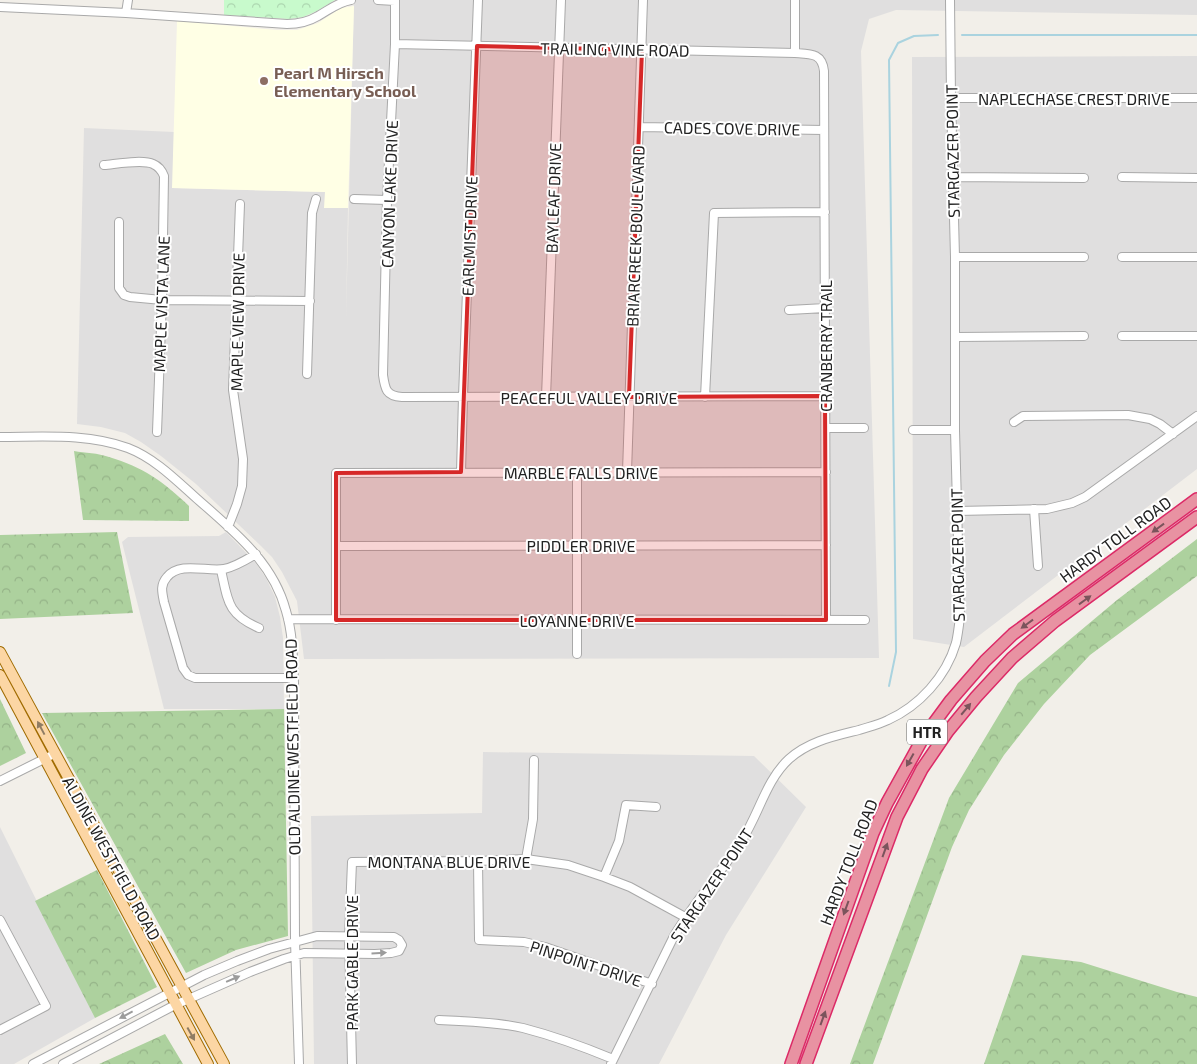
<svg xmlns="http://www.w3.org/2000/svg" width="1197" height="1064" viewBox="0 0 1197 1064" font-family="'Exo 2',sans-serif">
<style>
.residential{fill:#e0dfdf}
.education{fill:#ffffe5}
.forest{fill:url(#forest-crowns)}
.park{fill:url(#park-crowns)}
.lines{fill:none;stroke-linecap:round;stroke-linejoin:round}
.stream{stroke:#aad3df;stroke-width:2}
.minor-casing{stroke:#a9a9a9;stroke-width:10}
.major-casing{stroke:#a06b00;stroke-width:12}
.highway-casing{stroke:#dc2a67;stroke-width:14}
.minor{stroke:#fff;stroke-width:8}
.major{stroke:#fcd6a4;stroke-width:10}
.highway{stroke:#e892a2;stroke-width:11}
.oneway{fill:#7b545c}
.oneway2{fill:#8f7c63}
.oneway3{fill:#9c9c9c}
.marked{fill:#d62828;fill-opacity:0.2;stroke:#d62828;stroke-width:4;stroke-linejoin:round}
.education-dot{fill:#8d6e63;stroke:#fff;stroke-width:2}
.labels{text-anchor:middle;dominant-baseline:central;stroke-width:4;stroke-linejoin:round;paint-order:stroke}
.shield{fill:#fff;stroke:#646464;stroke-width:1}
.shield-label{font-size:15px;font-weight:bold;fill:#222}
.street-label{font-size:16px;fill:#222;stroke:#fff}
.education-label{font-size:16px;font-weight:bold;fill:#785e54;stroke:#fff;text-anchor:start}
</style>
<defs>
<pattern id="forest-crowns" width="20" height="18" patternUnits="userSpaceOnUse" patternTransform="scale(1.25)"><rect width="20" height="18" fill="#add19e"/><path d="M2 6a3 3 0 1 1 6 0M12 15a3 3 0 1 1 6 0" fill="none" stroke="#95b388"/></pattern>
<pattern id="park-crowns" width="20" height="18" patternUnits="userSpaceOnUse" patternTransform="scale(1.25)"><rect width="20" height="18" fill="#c8facc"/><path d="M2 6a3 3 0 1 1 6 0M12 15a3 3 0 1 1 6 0" fill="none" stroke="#acd6af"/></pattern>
</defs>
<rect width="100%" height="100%" fill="#f2efe9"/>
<path class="residential" d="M354,0H1197V15L896,10L869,19L861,51L879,658L304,659L297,601L282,572L272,557L261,546L196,484L161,456L141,442L125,433L101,427L77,424L84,128L174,132L173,188L325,192V208H348L346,318Z
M1197,56V469L964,647L913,639L912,57Z
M226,532L255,562L266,578L275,597L280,617L283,638L284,709H164L122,542L128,537L219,536Z
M483,752L754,756L806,807L726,935L659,1064H314L311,816L482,813Z
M0,827L95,1018L14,1064H0Z"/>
<path class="education" d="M354,6L348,208H324L325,192L172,188L177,21L277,30H297L318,23L341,8Z"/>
<path class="forest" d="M74,451C85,453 98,453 109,457C143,467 164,482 189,506V521L83,520Z
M117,532L133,613L0,619V535Z
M1197,539V576L1090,655L1044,704L1004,755L969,810L952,847L873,1064H850L949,798L1018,683L1117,600Z
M0,699L26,753L0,766Z
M284,709L288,936L236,950L186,973L42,713Z
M97,870L157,987L95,1018L35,901Z
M1022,955L1081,962L1177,992L1197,997V1064H984Z
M165,1034L183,1064H99Z"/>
<path class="park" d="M224,0H335L317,11L303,17L289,19L224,15Z"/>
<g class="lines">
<path class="stream" d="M962,35H1197
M889,686L896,652L889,60L898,43L914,36L938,35"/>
<g class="minor-casing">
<path id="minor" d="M378,0L395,1
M395,0V44L387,200L383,375C385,389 386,396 402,397L825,396
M795,0V53
M0,7L126,13L287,24C298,24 308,22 318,16C329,10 338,2 351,0
M126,13L128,0
M395,44L795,53C811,54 822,53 824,71L826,620
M951,98H1197
M639,127L824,130
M104,165C116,164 143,159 153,164C158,166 162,171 164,176L162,300L157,432
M953,177L1084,178
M1122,177L1197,178
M354,199L387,200
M119,222V288L124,295L130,297L162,300L310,301
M955,257H1084
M1122,257H1197
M789,310L825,308
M1122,336H1197
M956,337L1084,336
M307,374L312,213L316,199
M546,397L561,0
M705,397L714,213L825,212
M1014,422L1023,416L1128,415L1150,419L1160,424L1173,434
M826,428H864
M913,430H955
M0,437C43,437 87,433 128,448C154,458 175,479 195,497C232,530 273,561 286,611C293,634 293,659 294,683L295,941L299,1064
M461,472L463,397L478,0
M627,472L643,0
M1034,509L1038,566
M957,511L1047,509L1072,503L1085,497L1197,416
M228,527L237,504L242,486L243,459L233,390L240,204
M336,546L826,545
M256,554C246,560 235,567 224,569C207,572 180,561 167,577C160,585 162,592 164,602L183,668L188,675L195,678H294
M221,570C228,601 227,614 259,628
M288,619L865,620
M336,620V473L826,472
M577,654V472
M0,781L54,754
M526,859L533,819L534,760
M478,861L479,940L524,942L545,947L652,984
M604,877L619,841L626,805L656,807
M0,920L46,1006L0,1030
M439,1020C464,1021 498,1022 523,1028C554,1036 584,1047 613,1059
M33,1064L204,975L237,961L269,949L317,936L394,937L399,940L402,945L399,951L391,953L375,954L304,953L284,959L250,972L175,1005L63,1064
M352,1064L349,937L352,862L478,861L526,859L568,865L604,877L630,887L685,917
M611,1064L674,936C694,902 721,873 742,840C759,814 766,780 789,759C809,741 835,736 859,730C868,727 878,725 888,720C919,706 946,677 956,643C958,634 959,625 960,617L955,430V257L951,98L950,0"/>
</g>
<g class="major-casing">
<path id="major" d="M0,652L224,1064
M0,675L208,1064"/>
</g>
<g class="highway-casing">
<path id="highway" d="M791,1064L873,833L887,803L923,738L951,700L985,661L1013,634L1197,499
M806,1064L897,817L922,769L948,731L976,697L1012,658L1055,621L1197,517"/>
</g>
<use href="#minor" class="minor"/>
<use href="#major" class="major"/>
<use href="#highway" class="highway"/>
</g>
<defs><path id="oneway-solid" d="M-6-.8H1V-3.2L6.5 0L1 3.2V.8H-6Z" transform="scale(1.25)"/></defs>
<g class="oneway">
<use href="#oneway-solid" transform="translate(1158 528) rotate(144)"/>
<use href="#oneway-solid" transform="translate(1085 600) rotate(-36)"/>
<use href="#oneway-solid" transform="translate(1027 624) rotate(144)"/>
<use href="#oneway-solid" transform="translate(966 709) rotate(-50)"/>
<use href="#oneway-solid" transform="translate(910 760) rotate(119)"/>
<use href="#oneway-solid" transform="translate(885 850) rotate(-70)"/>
<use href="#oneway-solid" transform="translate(846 908) rotate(110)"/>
<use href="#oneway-solid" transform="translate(823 1018) rotate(-70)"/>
</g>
<g class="oneway2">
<use href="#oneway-solid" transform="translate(41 728) rotate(-118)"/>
<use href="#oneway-solid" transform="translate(191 1034) rotate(61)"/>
</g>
<g class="oneway3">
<use href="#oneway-solid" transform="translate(379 953) rotate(-3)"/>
<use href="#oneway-solid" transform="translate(233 979) rotate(-23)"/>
<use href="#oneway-solid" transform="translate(126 1015) rotate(152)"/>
</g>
<path class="marked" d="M477,46L642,50L629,397L825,396L826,620H336V473L461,472Z"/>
<circle class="education-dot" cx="264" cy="81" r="5"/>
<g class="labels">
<rect class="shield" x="907" y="719.5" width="40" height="25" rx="4"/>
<g class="shield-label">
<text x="927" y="732">HTR</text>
</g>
<g class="street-label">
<text transform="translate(615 49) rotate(1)">TRAILING VINE ROAD</text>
<text x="1074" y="98">NAPLECHASE CREST DRIVE</text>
<text transform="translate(732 128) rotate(1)">CADES COVE DRIVE</text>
<text transform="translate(952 151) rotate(-91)">STARGAZER POINT</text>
<text transform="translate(389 194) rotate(-88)">CANYON LAKE DRIVE</text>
<text transform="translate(553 198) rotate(-88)">BAYLEAF DRIVE</text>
<text transform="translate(469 236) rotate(-88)">EARLMIST DRIVE</text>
<text transform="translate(635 236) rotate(-88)">BRIARCREEK BOULEVARD</text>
<text transform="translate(161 304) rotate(-88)">MAPLE VISTA LANE</text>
<text transform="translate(237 322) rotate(-89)">MAPLE VIEW DRIVE</text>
<text transform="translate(825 346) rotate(-90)">CRANBERRY TRAIL</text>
<text x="589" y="397">PEACEFUL VALLEY DRIVE</text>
<text x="581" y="472">MARBLE FALLS DRIVE</text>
<text transform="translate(1115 539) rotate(-36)">HARDY TOLL ROAD</text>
<text x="581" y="545">PIDDLER DRIVE</text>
<text transform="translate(957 555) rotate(-91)">STARGAZER POINT</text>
<text x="577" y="620">LOYANNE DRIVE</text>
<text transform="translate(292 747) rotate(-91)">OLD ALDINE WESTFIELD ROAD</text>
<text transform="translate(112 858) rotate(61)">ALDINE WESTFIELD ROAD</text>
<text x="449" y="861">MONTANA BLUE DRIVE</text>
<text transform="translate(848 862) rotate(-69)">HARDY TOLL ROAD</text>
<text transform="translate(711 885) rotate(-56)">STARGAZER POINT</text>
<text transform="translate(351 963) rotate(-90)">PARK GABLE DRIVE</text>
<text transform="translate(586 963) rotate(18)">PINPOINT DRIVE</text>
</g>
<g class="education-label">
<text x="274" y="72">Pearl M Hirsch<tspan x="274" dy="18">Elementary School</tspan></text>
</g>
</g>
</svg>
